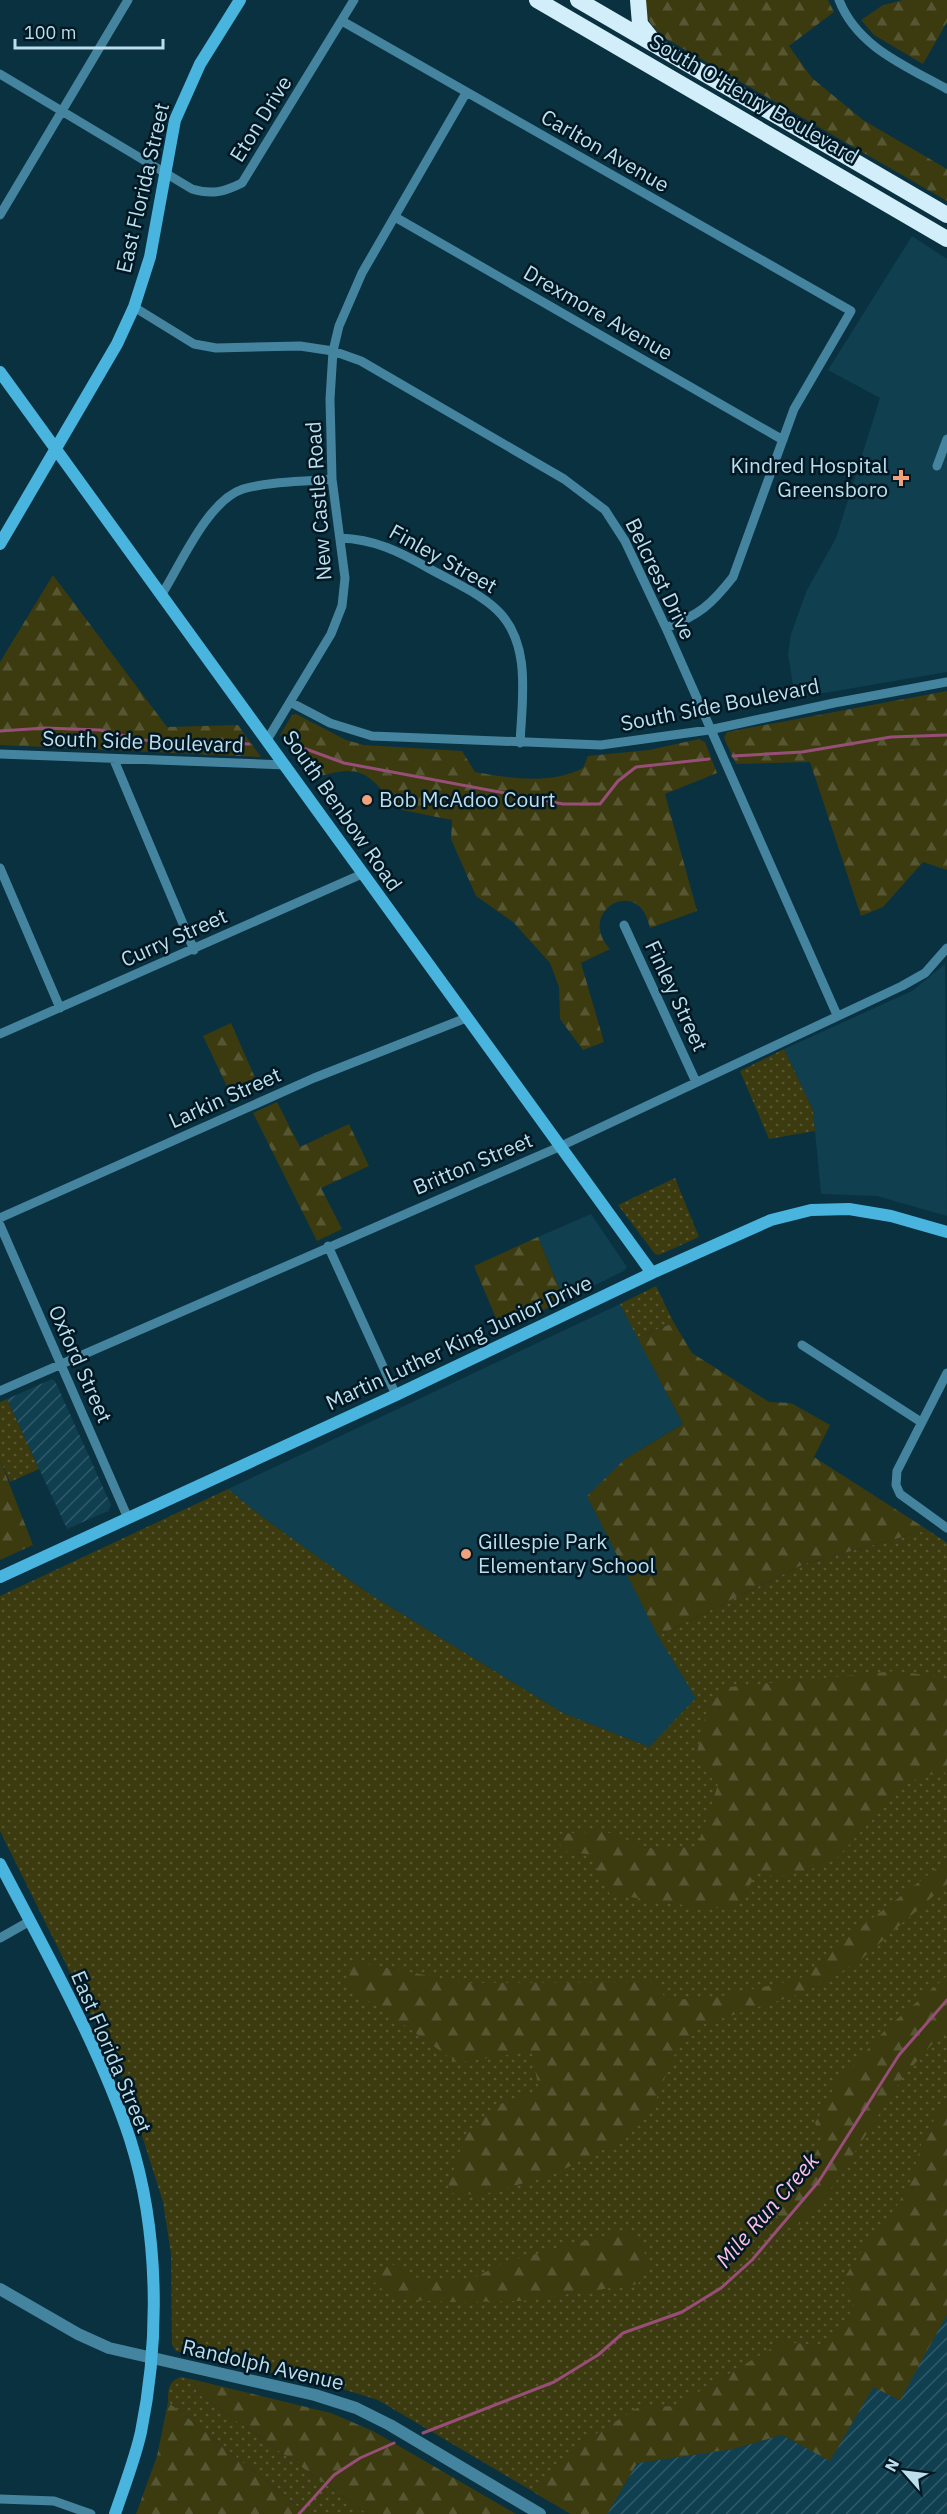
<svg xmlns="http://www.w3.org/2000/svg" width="947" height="2514" viewBox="0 0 947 2514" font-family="'IBM Plex Sans',sans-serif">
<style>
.built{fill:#103f50}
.industrial{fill:url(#industrial-furrows)}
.green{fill:url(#green-dots)}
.forest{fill:url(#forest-firs)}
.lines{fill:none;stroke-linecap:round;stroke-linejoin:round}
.stream{stroke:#974f78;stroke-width:3}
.minor{stroke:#45849e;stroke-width:9}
.tertiary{stroke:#45849e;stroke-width:12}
.secondary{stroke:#49b5df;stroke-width:12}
.motorway{stroke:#d3eefb;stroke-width:16}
.poi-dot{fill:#f1a27b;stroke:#001823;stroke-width:2}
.labels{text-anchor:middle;stroke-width:5;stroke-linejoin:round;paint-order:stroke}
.street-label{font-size:21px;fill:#bcdeed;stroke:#001823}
.poi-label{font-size:21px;fill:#bcdeed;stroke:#001823;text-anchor:start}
.water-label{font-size:22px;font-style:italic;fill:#febfe0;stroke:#001823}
</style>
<defs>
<pattern id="industrial-furrows" width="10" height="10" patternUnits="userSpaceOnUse" patternTransform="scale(1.5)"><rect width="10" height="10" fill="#103f50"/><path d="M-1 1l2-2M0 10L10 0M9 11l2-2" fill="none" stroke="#315a6a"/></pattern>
<pattern id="green-dots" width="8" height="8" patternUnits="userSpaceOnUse" patternTransform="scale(1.5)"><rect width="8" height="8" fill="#3c3a0f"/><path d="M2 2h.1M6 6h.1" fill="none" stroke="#565632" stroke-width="1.8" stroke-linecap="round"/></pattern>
<pattern id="forest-firs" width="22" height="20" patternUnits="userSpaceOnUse" patternTransform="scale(1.5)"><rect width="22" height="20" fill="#3c3a0f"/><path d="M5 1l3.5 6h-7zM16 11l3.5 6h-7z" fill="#565632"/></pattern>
</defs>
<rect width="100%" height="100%" fill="#093140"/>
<path class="built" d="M912,236L947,259V672L795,698L788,654L791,634L807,590L836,538L880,398L828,370Z
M945,964L947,1216L877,1196L821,1194L813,1110L784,1049L912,991Z
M591,1214L627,1267L624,1271L564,1300L538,1237Z
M620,1304L683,1424L625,1459L658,1636L697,1698L649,1747L563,1713L368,1593L261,1516L228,1489Z"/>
<path class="industrial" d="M52,1379L55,1381L111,1505L108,1511L67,1529L7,1399Z
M947,2314V2514H607L637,2463L733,2449L782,2435L830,2460L873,2386L900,2399Z"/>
<path class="green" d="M784,1049L813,1110L815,1131L769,1139L740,1071Z
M675,1178L699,1237L659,1255L655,1254L618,1205Z
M656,1286L674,1323L637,1337L620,1304Z
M7,1399L39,1469L10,1482L0,1460V1402Z
M228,1489L261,1516L368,1593L563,1713L649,1747L696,1698L658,1636L804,1564L928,1530L947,1543V2314L900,2400L873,2387L842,2440L764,2398L733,2449L637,2463L607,2514H571L378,2400L336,2387L176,2351L172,2345L171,2254L163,2202L145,2145L123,2079L0,1831V1596Z
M181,2377L195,2380L197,2393L368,2514H307L168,2402C168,2390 168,2381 181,2377Z"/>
<path class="forest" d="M644,0H828L834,12L789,46L812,78L863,120L947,169V201L663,37C652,26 643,16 644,0Z
M903,0H947V22L923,64L874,35L861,20L883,5Z
M53,575L167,727L238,725L261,757L0,745V662Z
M947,691V870L923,862L883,907L861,916L810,762L736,764L724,738L727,732Z
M296,714L346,740L364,745L462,751L475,772C509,778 551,785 583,768L588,756L649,750L699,739L705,742L717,773L665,794L697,911L650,928C639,873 575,912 610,949L581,963L604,1042L583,1050L560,1019L559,987L550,963L513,922L476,896L451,839L452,820L397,809C368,772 361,762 312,779L280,735L292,715Z
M231,1023L260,1089L234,1101L203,1036Z
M277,1102L300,1147L349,1124L369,1166L321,1188L342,1229L317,1241L253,1113Z
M538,1237L564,1300L501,1330L474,1266Z
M674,1323L692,1353L769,1402L791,1403L830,1425L814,1457L928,1530L804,1564L658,1636L587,1496L625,1459L683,1424L637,1337Z
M0,1460L33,1545L0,1560Z
M896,1671L933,1676L947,1682V1775L943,1771L907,1782L836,1859L815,1868L778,1877L757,1873L735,1909L697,1907L610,1894L599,1878L595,1855L561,1851L559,1834L604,1831L649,1848L697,1847L718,1785L695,1761L708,1705L729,1687Z
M947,1860V1884L857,1963L803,1993L695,2027L671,2060L652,2111L625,2139L552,2175L482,2195L446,2193L465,2135L497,2105L539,2091L532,2051L457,2063L392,2016L347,1988L352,1961L466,1983L654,1982L667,2000L713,1998L800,1979L847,1938Z
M947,1976V2027L903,2077L835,2183L800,2224L788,2228L773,2212L776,2198L812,2160L822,2141L815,2123L836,2084L889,2026Z
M947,2099V2314L900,2400L873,2387L830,2461L782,2435L733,2449L637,2463L607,2514H571L535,2493L586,2440L637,2408L675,2406L782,2342L820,2345L846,2322L855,2301L843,2280L869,2239L884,2228L910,2183L923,2138Z
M623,2231L641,2242L649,2266L638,2284L522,2301L453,2302L410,2300L389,2295L373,2281L390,2263L423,2281L466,2282L505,2262Z
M195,2380L331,2413L373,2431L516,2514H368L197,2393Z
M168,2402L307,2514H136L157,2456Z"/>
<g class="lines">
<path class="stream" d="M0,731L45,728L100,730L141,740L249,744
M284,741L344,763L563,804H600L618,781L636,767L709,759
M733,756L802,752L891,737L947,735
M423,2433L554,2382L598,2355L623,2333L682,2312L721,2288L752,2260L819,2181L899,2055L947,2000
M299,2514L334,2475L360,2458L394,2443"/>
<path class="minor" d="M839,0C857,47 906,66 947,89
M342,21L851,311L794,409L733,577C711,605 699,615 666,628
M0,74L192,189C212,195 224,192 242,183L354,0
M0,215L128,0
M395,217L783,440
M134,307L194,344L216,348L300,346L333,351L361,361L564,479L605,510L625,541L666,628L837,1015
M937,466L947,439
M340,538C375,539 400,552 430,569C452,581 479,593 497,610C532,643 522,700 520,743
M162,594C181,564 208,500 243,489C271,481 304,482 332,479
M290,702L330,723L372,736L601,745L709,730L834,703L947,682
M267,740L331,634L342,606L345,578L332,479L330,399L333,351L339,326L362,273L466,93
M0,754L286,765
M114,760L194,950
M0,868L60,1008
M624,925L696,1082
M0,1034L362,874
M0,1218L314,1078L466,1018
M0,1225L127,1516
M328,1246L396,1395
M802,1345L921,1422
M947,1373L897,1471L896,1485L900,1494L947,1528
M0,1391L559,1147L902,986L925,973L947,948
M0,1938L30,1921
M0,2499L54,2501L91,2514"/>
<path class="tertiary" d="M0,2289L78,2334L109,2348L315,2395L356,2408L390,2425L540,2514"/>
<path class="secondary" d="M0,372L652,1273
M0,544L117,344L134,307L150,257L175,120L200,64L240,0
M0,1577L396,1395L652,1273L771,1220L811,1210L849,1209L891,1216L947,1232
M0,1864C45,1950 100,2048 130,2139C159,2230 160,2339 141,2432C135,2459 124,2487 115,2514"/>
<path class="motorway" d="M537,0L947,239
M578,0L947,215
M638,0L640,24L652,39"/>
</g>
<g class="poi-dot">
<path d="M898 469h6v6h6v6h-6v6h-6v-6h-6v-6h6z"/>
<circle cx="367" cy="800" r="6"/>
<circle cx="466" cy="1554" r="6"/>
</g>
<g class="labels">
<g class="street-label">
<text transform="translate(754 99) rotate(30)" y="7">South O'Henry Boulevard</text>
<text transform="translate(261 119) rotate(-58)" y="7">Eton Drive</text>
<text transform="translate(605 151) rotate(30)" y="7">Carlton Avenue</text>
<text transform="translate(143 188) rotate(-77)" y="7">East Florida Street</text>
<text transform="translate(598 313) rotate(30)" y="7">Drexmore Avenue</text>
<text transform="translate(319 501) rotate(-94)" y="7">New Castle Road</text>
<text transform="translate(443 559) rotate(29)" y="7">Finley Street</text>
<text transform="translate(660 579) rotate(64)" y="7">Belcrest Drive</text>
<text transform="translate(720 705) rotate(-11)" y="7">South Side Boulevard</text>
<text transform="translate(143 742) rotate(2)" y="7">South Side Boulevard</text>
<text transform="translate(342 811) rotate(55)" y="7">South Benbow Road</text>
<text transform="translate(174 938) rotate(-24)" y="7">Curry Street</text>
<text transform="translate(676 996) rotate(65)" y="7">Finley Street</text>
<text transform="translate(225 1098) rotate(-24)" y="7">Larkin Street</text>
<text transform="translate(473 1164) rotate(-23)" y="7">Britton Street</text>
<text transform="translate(459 1343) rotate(-25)" y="7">Martin Luther King Junior Drive</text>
<text transform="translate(80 1364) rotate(66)" y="7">Oxford Street</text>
<text transform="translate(111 2052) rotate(67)" y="7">East Florida Street</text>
<text transform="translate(263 2365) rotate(13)" y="7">Randolph Avenue</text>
</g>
<g class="poi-label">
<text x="888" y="473" text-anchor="end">Kindred Hospital<tspan x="888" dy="24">Greensboro</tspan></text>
<text x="379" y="807">Bob McAdoo Court</text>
<text x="478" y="1549">Gillespie Park<tspan x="478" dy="24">Elementary School</tspan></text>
</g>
<g class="water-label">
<text transform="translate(767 2210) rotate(-49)" y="8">Mile Run Creek</text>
</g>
</g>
<g transform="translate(905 2472) rotate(298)" stroke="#001823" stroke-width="4.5" paint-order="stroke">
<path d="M0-4.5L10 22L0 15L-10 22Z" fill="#bcdeed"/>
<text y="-9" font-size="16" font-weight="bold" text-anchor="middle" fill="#bcdeed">N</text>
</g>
<path d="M15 39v9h148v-9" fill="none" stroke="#bcdeed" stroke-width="3"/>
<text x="24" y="39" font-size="18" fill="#bcdeed" stroke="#001823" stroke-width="4.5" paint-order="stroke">100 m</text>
</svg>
